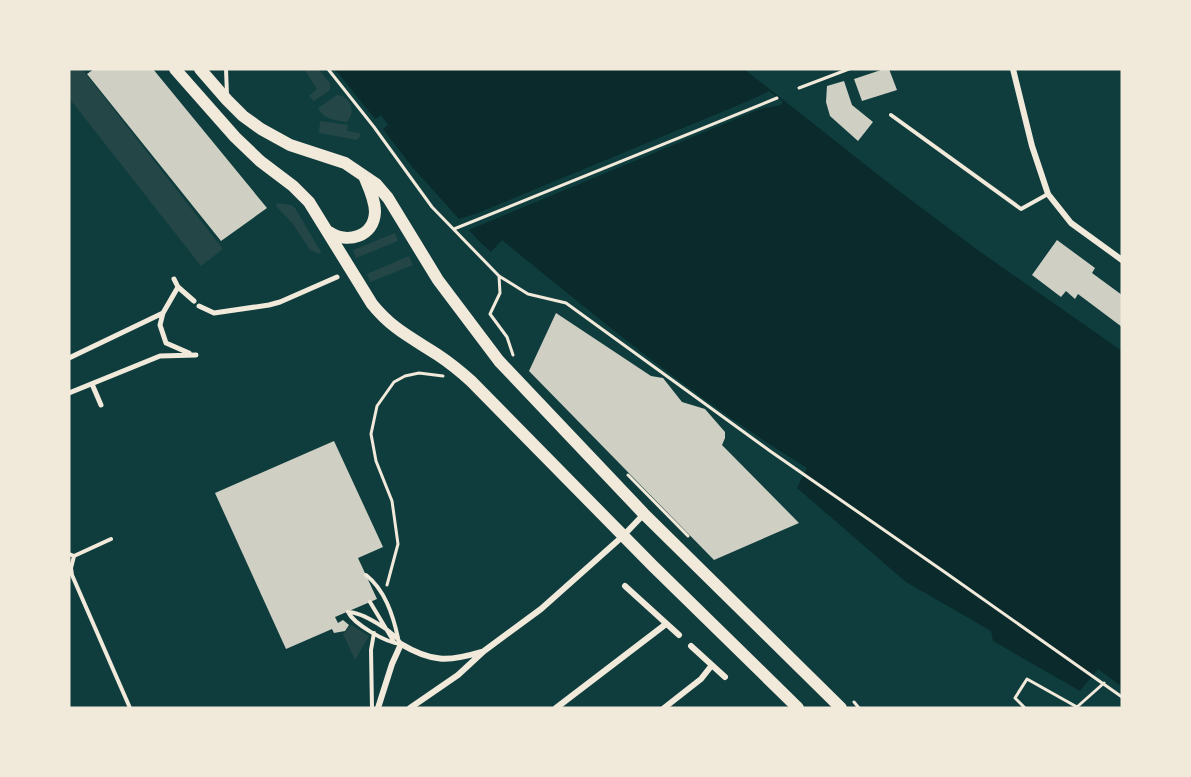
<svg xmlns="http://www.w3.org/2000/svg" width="1191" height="777" viewBox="0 0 1191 777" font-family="'PT Sans Narrow',sans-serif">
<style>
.green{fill:#244646}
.water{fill:#0a2a2b}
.pier{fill:#0f3d3e}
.building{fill:#cfcfc3}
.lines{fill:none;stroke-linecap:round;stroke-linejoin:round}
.path{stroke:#f1e9da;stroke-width:3}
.service{stroke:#f1e9da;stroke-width:4}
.pedestrian{stroke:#f1e9da;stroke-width:5}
.minor{stroke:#f1e9da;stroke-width:6}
.primary{stroke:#f1e9da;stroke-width:12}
</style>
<rect width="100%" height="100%" fill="#0f3d3e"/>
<path class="green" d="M69,69H82L223,249L201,266L69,98Z
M304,69H318L330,83V90L314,101L309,96L317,89Z
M337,95C351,96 357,113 346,122C334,120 323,119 318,108Z
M320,121L348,125L347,131L359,133L361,135L357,140L319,133Z
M277,203L291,205L295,208L321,252L320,254L310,250L293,224L276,206Z
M395,233L398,241L356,258L353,250Z
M409,256L413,265L370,282L367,274Z
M351,625L369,636L355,660L343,634Z"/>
<path class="water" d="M335,69H744L895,188L979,251L1122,351V687L1098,669L1080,691L993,641L991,631L906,582L797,488L807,468C699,402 600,320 502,240L491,252L479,241L413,168L383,129L388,125L381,115L375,119Z"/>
<path class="pier" d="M769,91L783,102L781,105L760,109L466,231L456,220L478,213L753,99Z"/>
<path class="building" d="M94,69H153L267,208L221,241L87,74Z
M884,69H889L897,90L862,101L854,79Z
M844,81L852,105L873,122L858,141L830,116L826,102L827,86Z
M1057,240L1095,268L1092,273L1122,295V327L1078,294L1075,299L1066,291L1061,297L1032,275Z
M556,313L651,376L663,378L682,402L705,409L725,432V438L722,445L799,523L714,560L529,371Z
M334,441L383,547L358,558L377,599L335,617L338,623L343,620L349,625L345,631L334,633L332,629L286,649L215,493Z"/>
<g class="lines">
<path class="path" d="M328,69L374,127L432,207L499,276L528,294L566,303L770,451L946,573L1122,697
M799,88L849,69
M454,229L777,98
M499,276L500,293L490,314L507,337L513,355
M628,475L688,536
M387,585L398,544L392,501L376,461L371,434L377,406L394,382L405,376L419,373L443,376
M854,702L859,708
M1025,708L1015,698L1027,679L1077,707L1104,683"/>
<path class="service" d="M226,69L227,95
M891,115L1021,209L1048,194
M69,554L74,556L71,568L72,575L130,708
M74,556L111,539
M366,575C385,590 393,615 398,638
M370,602L394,642
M348,612C354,624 386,643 401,644
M348,612C362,612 395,632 401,644
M372,708L371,650L374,633"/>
<path class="pedestrian" d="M174,279L178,287L194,301
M199,306L214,313L269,305L280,302L337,277
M163,313L160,325L166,343L189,353
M69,358L163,313L178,287
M92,384L101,405
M69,393L160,356L196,355"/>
<path class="minor" d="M1013,69L1032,146L1048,194L1071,223L1122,260
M625,586L679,635
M691,646L725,677
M378,708L392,664L401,644C431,662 448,662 481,652
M410,708L458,675L484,651L541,609L623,536L644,514
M556,708L666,624
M664,708L701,679L712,665"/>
<path class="primary" d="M175,69L235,137L260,161L293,186L309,202L372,304C392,329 412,338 438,355C450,363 461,372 471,381L653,566L798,708
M200,69L227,100L243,116L261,129L290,145L345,163L376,184L388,198L438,280L499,361L644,514L841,708
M329,232C347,244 374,237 375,212C375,200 369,188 364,176"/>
</g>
<rect width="1191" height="777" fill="none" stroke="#f1e9da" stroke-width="141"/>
</svg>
